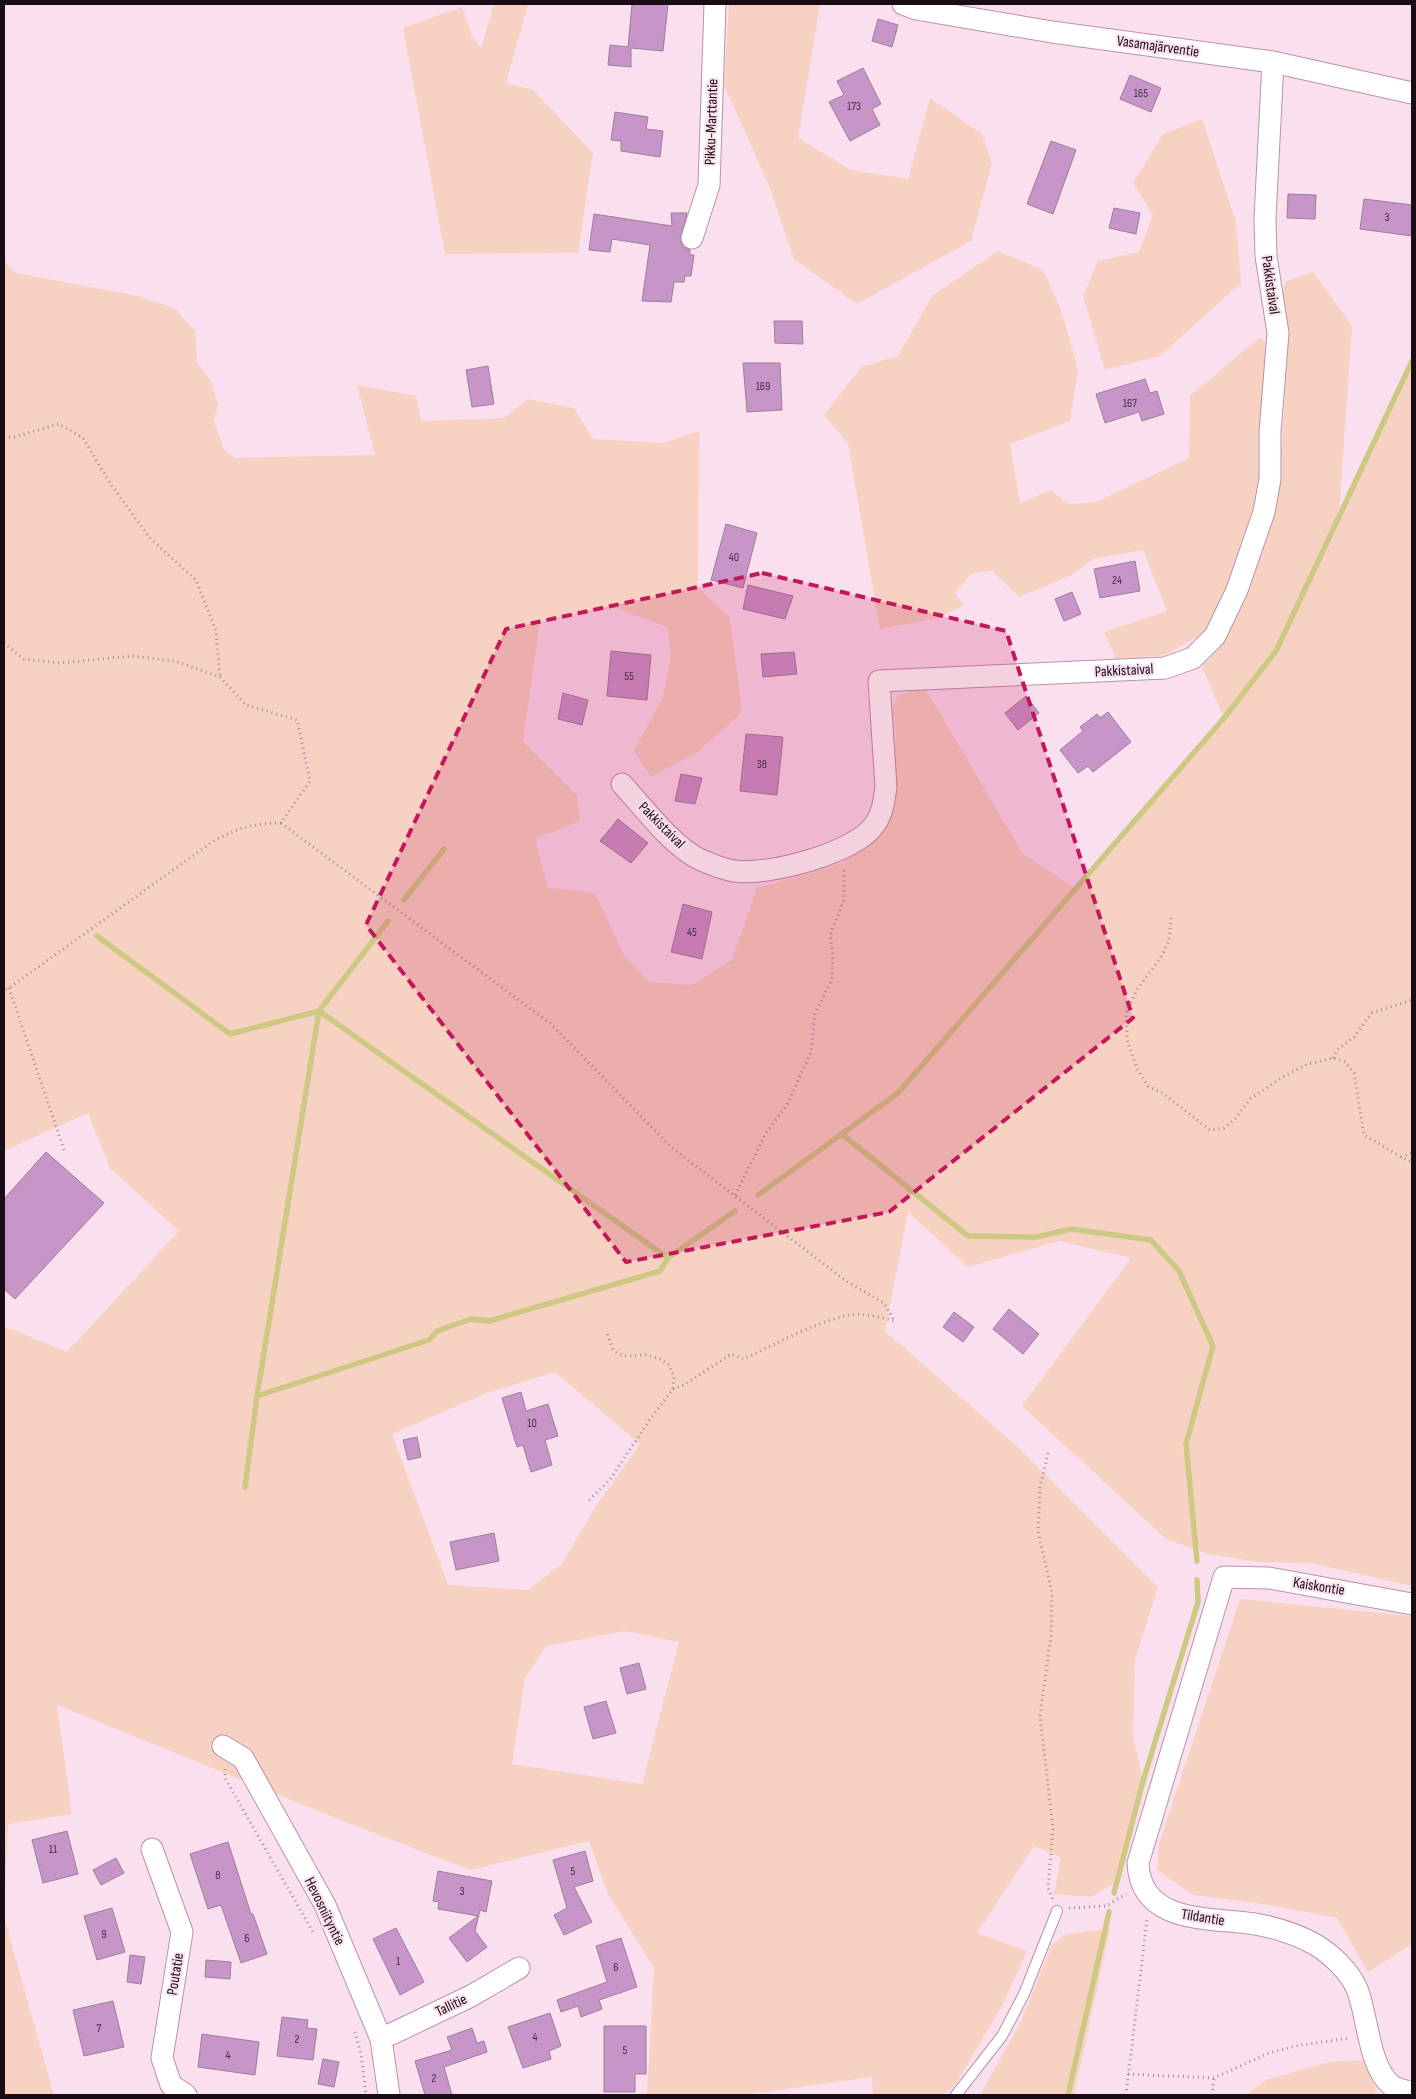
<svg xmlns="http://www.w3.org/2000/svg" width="1416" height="2099" viewBox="0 0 1416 2099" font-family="'Sofia Sans Condensed',sans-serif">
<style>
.green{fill:#f7d2c2;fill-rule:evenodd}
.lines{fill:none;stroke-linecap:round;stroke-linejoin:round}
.stream{stroke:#cdc984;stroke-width:5.5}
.building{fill:#c795c8;stroke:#9b7e9c}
.service-casing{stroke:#ba92a7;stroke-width:12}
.minor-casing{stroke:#ba92a7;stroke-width:23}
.path{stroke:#a18c98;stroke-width:3;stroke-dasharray:1 4;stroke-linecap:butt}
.service{stroke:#fff;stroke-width:10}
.minor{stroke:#fff;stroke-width:21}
.marked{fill:#c2185b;fill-opacity:0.2;stroke:#c2185b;stroke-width:4;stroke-dasharray:10 6;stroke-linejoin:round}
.labels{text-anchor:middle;stroke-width:4;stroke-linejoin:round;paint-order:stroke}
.number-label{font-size:12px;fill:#452e41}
.street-label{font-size:15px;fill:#1a0c14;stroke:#fae0ee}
</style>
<rect width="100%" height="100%" fill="#fae0ee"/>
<path class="green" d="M494,4H528L506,83L533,90L593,153L578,253L445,254L403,28L462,7L472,36L481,48Z
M729,4H820L798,138L851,170L908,179L930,98L982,134L992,163L971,241L857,304L794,259L770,188L724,85Z
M1202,119L1236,222L1241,283L1160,356L1105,370L1083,296L1098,261L1139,252L1153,215L1133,183L1163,134Z
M998,251L1043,270L1061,310L1078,369L1070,421L1010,444L1020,503L1051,490L1069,504L1096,502L1189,458L1190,396L1260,337L1269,346L1258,510L1230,588L1207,631L1165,655L1116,659L1104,632L1167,611L1143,550L1093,559L1072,575L1019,597L992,571L972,573L955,593L964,605L939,618L880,629L848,444L824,415L861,367L898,356L932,296Z
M4,253L6,263L16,273L138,296L174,308L195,331L197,362L211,381L218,404L214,421L224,450L235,458L375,455L357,385L416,396L421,421L504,418L528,399L574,408L593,439L663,443L699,431L698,587L730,618L742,712L698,752L651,777L634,751L663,697L671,656L667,627L616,608L540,621L523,741L577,796L580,821L535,839L548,888L595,893L624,956L649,982L692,985L732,960L757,888L840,864L886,829L893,784L896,734L891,709L898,695L925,688L1023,854L1075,888L1224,718L1202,667L1222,646L1279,488L1287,364L1283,292L1286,281L1313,272L1352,326L1339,515L1412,361V1358L1410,1363L1412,1367V1586L1311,1563L1258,1562L1208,1554L1166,1539L1022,1406L1131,1258L1059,1241L968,1267L908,1212L885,1331L1019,1448L1158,1587L1135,1660L1133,1738L1143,1781L1118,1881L1091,1897L1054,1894L1061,1858L1034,1846L977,1933L1027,1951L1003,2004L954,2087L943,2095H873L872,2077L742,2095H647L654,1968L608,1894L589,1841L470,1870L343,1821L57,1705L72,1814L8,1824L4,1912V1328L14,1330L67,1352L179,1231L110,1168L88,1113L4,1151ZM555,1372L640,1444L594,1509L562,1564L528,1590L448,1585L392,1434L487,1393ZM625,1631L679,1642L642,1784L512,1764L525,1678L546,1646Z
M1240,1599L1412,1616V1944L1368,1972L1337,1918L1264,1904L1193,1895L1157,1870L1159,1844Z
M4,1917L54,2095H4Z
M1110,1929L1074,2095H980L1020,2023L1052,1945L1066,1934Z
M1365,2060L1377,2094L1375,2095H1246L1266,2080L1329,2062Z"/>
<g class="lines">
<path class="stream" d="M404,900L444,849
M97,936L230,1034L319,1011L668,1258
M843,1135L968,1236L1036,1237L1071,1229L1151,1240L1179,1271L1213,1346L1186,1444L1197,1561
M758,1195L898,1093L1224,718L1276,651L1412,361
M257,1396L429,1340L437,1331L471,1319L489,1321L660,1271L668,1258L735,1211
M245,1487L257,1396L319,1011L388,921
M1114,1893L1143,1781L1198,1602L1197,1580
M1068,2095L1109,1912"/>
</g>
<path class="building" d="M632,4H668L663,51L631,48V67L608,65L610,45L628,47Z
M878,19L898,25L892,47L872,41Z
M863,68L881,104L872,109L880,125L850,141L829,102L844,95L837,81Z
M1130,75L1161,88L1151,112L1120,99Z
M615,112L648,117L646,129L663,131L660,157L621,151V141L611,140Z
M1051,141L1076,150L1053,214L1027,204Z
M1288,194L1316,195L1315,219L1287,218Z
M1364,199L1412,205V236L1360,229Z
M1114,208L1140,213L1136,234L1109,228Z
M671,213H687L680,240L683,247L690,250V255H694L691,276H685L684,282H674L671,302L642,301L650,245L612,239L610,252L589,250L594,214L672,226Z
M774,321H802L803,344L775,343Z
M743,363H780L782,410L747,412Z
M488,366L494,404L472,407L466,370Z
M1145,379L1150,393L1157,391L1164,414L1142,421L1139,412L1105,423L1096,394Z
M726,524L757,533L743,588L711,580Z
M1135,561L1140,591L1100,598L1094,569Z
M748,585L793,596L785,619L743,609Z
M1072,592L1081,614L1064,621L1055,599Z
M611,651L651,655L647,700L607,696Z
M794,652L797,674L763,677L761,654Z
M563,693L588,700L582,725L558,719Z
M1026,696L1039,713L1018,730L1005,713Z
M1108,712L1131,742L1093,772L1088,766L1078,773L1060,750L1083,731L1080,727L1097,714L1100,718Z
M746,734L783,737L777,795L740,791Z
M681,774L702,778L695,804L675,801Z
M618,819L648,843L631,863L600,841Z
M683,904L712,912L702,959L671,952Z
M46,1152L104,1203L15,1299L4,1289V1199Z
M1009,1309L1039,1334L1023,1354L993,1329Z
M954,1312L974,1327L963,1342L943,1327Z
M521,1392L526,1411L548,1404L558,1436L545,1440L552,1465L531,1472L523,1445L517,1447L502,1398Z
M417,1437L421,1457L408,1460L403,1440Z
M494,1533L499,1561L456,1570L450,1542Z
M639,1663L646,1689L627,1694L620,1668Z
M606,1701L616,1733L593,1739L584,1707Z
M67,1831L78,1874L43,1883L32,1840Z
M228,1842L251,1914H253L267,1954L241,1963L221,1905L208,1909L190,1854Z
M585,1851L593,1881L574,1887L592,1922L564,1935L554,1915L567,1908L553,1860Z
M116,1858L124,1873L101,1885L93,1870Z
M438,1871L492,1881L486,1912L480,1910L475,1931L487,1947L467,1962L449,1938L478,1916L438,1909L439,1902L433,1901Z
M112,1908L125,1952L97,1960L84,1916Z
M396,1928L424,1982L400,1995L373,1939Z
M621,1938L637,1987L599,2000L602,2009L581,2017L578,2006L561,2012L557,2000L607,1982L596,1946Z
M130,1955L145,1957L141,1984L127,1982Z
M206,1960L231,1962L230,1979L205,1977Z
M113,2001L124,2047L84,2056L73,2010Z
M550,2013L561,2046L549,2051L551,2059L523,2068L508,2027Z
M282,2017L308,2020L307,2028L317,2029L313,2060L277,2056Z
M604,2026H646V2074H635V2092H604Z
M472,2028L477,2043L484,2041L487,2052L444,2067L452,2095H425L415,2061L452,2050L447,2037Z
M202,2034L259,2042L255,2075L198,2067Z
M323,2059L339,2062L334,2087L318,2084Z"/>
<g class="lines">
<g class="service-casing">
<path id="service" d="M956,2095L1002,2036L1024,1994L1057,1911"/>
</g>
<g class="minor-casing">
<path id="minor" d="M903,4L916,9L1052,32L1273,62L1412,93
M692,238L709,185L715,4
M622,784C643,807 674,848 701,860C711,864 724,870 734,871C768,876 856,853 875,824C883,813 884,800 886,787L879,681L1165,668L1193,658L1215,636L1237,590L1264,512L1270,479V432L1278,333L1266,256L1265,218L1273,62
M1412,1604L1269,1578L1224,1577L1138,1863C1141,1925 1210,1917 1255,1924C1277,1928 1297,1934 1316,1945C1331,1954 1350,1972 1357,1989C1368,2016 1368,2065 1391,2085C1396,2089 1406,2091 1412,2093
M223,1746L243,1758L325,1905L381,2039L389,2095
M152,1849L182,1932L162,2058L171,2085L186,2095
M381,2039L471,1996L519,1968"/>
</g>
<path class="path" d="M4,437H14L59,424L83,438L110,483L149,537L196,580L216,631L220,677
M4,643L24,659L59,663L132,656L175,661L220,677L246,705L297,720L310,781L281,823C254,823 239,828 215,840L9,988L4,990
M281,823L551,1024L671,1147L846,1281L884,1303L895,1322
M1171,918L1169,941L1161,957L1137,990L1126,1013L1127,1039L1137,1069L1148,1086L1164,1094L1210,1130L1224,1128L1235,1119L1250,1099L1281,1078L1308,1064L1333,1058L1345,1062L1354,1073L1364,1135L1401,1157L1412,1162
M9,988L65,1153
M1333,1058L1337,1050L1354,1037L1372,1013L1412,1000
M1401,1157L1412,1153
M735,1195L766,1133L787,1105L811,1052L815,1014L832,979L833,956L830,935L844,900V867
M673,1389L684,1385L731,1354L744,1359C773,1345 814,1323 845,1316C861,1312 879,1317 894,1321
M1048,1453L1040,1488L1038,1532L1052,1592L1051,1636L1040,1716L1053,1828L1048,1888L1053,1900
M589,1500L609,1481L651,1418L673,1389L674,1377L669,1365L660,1359L646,1355L625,1356L617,1353L613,1349L607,1333
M225,1769V1778L314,1934
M1069,1908L1106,1906L1126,1894
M355,2032L361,2054L366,2095
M1128,2074L1214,2078L1269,2053L1300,2045L1351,2038
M1126,2095L1147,1919
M1212,2095L1214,2078"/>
<use href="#service" class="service"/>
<use href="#minor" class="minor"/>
</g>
<path class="marked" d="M762,573L1006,631L1133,1018L889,1212L626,1262L366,925L506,629Z"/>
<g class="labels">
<g class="number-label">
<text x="1141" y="97">165</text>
<text x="854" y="110">173</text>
<text x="1387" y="221">3</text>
<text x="763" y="390">169</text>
<text x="1130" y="407">167</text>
<text x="734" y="561">40</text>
<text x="1117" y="584">24</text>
<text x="629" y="680">55</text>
<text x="762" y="768">38</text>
<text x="692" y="936">45</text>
<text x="532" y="1427">10</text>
<text x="53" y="1853">11</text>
<text x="573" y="1875">5</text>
<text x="218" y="1879">8</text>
<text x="462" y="1895">3</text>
<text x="104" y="1938">9</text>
<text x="247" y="1942">6</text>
<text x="398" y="1965">1</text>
<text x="616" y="1971">6</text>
<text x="99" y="2032">7</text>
<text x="535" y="2041">4</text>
<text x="297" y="2043">2</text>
<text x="625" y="2054">5</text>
<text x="228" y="2059">4</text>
<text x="434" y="2082">2</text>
</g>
<g class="street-label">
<text transform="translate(1158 46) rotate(8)" y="5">Vasamajärventie</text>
<text transform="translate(711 122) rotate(-88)" y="5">Pikku-Marttantie</text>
<text transform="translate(1271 285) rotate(82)" y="5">Pakkistaival</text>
<text transform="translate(1124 670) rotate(-3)" y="5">Pakkistaival</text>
<text transform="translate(662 825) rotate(45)" y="5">Pakkistaival</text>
<text transform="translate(1319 1586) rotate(9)" y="5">Kaiskontie</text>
<text transform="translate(325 1911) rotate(64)" y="5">Hevosniityntie</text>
<text transform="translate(1203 1917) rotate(9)" y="5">Tildantie</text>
<text transform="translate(175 1974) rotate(-81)" y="5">Poutatie</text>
<text transform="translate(451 2005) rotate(-26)" y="5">Tallitie</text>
</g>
</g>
<rect width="1416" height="2099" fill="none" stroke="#1a0c14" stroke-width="10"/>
</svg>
